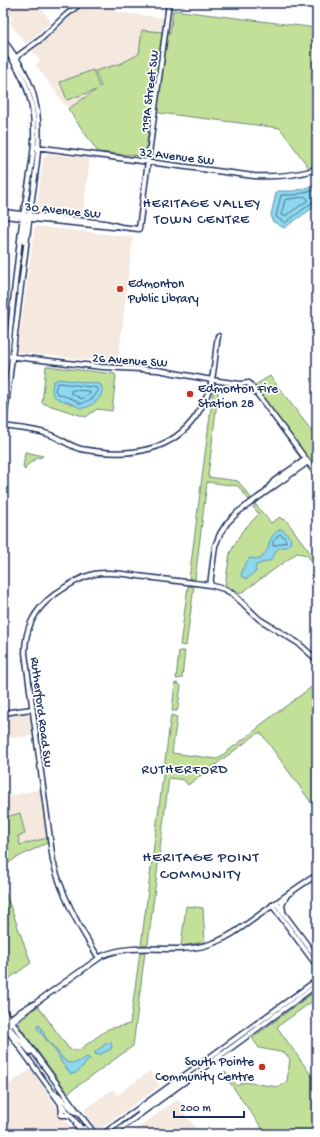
<svg xmlns="http://www.w3.org/2000/svg" width="320" height="1137" viewBox="0 0 320 1137" font-family="'Gochi Hand',sans-serif">
<style>
.built{fill:#f5e8de}
.green{fill:#c2e098;stroke:#6e887b}
.water{fill:#8dd8ed;stroke:#5f94b4}
.lines{fill:none;stroke-linecap:round;stroke-linejoin:round}
.shore{stroke:#497397;stroke-width:1}
.secondary-casing{stroke:#1b2f5e;stroke-width:7}
.secondary{stroke:#fff;stroke-width:4}
.poi-dot{fill:#c8321e;stroke:#fff;stroke-width:1.5}
.labels{text-anchor:middle;stroke-width:3.5;stroke-linejoin:round;paint-order:stroke}
.street-label{font-size:13px;fill:#1b2f5e;stroke:#fff}
.poi-label{font-size:13px;fill:#1b2f5e;stroke:#fff;text-anchor:start}
.neighbourhood-label{font-size:14px;letter-spacing:1px;fill:#1b2f5e;stroke:#fff}
.quarter-label{font-size:15px;letter-spacing:1px;fill:#1b2f5e;stroke:#fff}
</style>
<rect width="100%" height="100%" fill="#fff"/>
<filter id="ink" filterUnits="userSpaceOnUse"><feTurbulence type="fractalNoise" baseFrequency=".025" numOctaves="2"/><feDisplacementMap in="SourceGraphic" scale="8" xChannelSelector="R" yChannelSelector="G"/><feConvolveMatrix kernelMatrix="1 2 1 2 8 2 1 2 1" color-interpolation-filters="sRGB"/></filter>
<g filter="url(#ink)">
<path class="built" d="M3,3H38L51,22L26,44L9,22L13,18L10,14L6,17L3,13Z
M88,3H110L117,12L163,18L162,32L142,30L139,54L122,63L95,71L101,87L68,109L36,65L40,61L32,51L48,38L73,14Z
M48,153L90,159L82,217L40,212L37,209L40,180L44,156Z
M35,226L133,237L118,363L17,352Z
M26,714L29,715L31,717L32,736L3,739V717Z
M40,789L47,838L20,845L18,836L25,834L20,813L3,818V798Z
M31,1069L69,1126L73,1134H4L3,1132V1088Z
M150,1071L160,1086L100,1129L96,1128L84,1110L113,1089L117,1095Z
M178,1099L184,1106L183,1111L200,1134H130Z"/>
<path class="green" d="M173,10L317,28V163L309,168L280,128L152,112L145,154L143,156L98,152L68,109L96,90L67,100L60,82L93,70L99,87L101,86L95,71L122,63L139,54L142,30L170,33Z
M46,366L115,374L116,376L112,411L97,409L86,417L42,403Z
M270,376L317,438V481L250,388Z
M214,384L219,385L208,477L238,481L251,498L249,500L238,486L207,482L195,579H189Z
M25,452H26L43,456L40,458L38,457L25,467L26,469L25,470L23,468Z
M256,505L271,523L280,517L281,519L286,520L317,562V569L307,555L297,553L240,594L225,585L230,553L242,531L259,514L253,507Z
M188,586L194,587L186,646L180,645Z
M179,651H185L182,678L176,679Z
M175,683L179,684L181,686L178,708L177,711H172Z
M313,686H317V807L315,808L261,733H258L188,785L184,780L169,778L148,944L141,945L171,715L177,717L172,753L217,759L257,729L259,726Z
M20,813L25,834L18,836L20,845L47,838V843L16,858L3,867V818Z
M3,886L31,963L3,983Z
M186,906L203,908L205,942L181,946Z
M140,952H145L133,1046L68,1093L20,1027L19,1022L38,1006L69,1049L79,1050L108,1029L130,1024Z
M317,990V998L277,1027L317,1083V1134H266L223,1073L225,1072L228,1076H229L237,1086L243,1082L279,1087L287,1081L290,1059L285,1053L259,1048L252,1038Z"/>
<path class="water" d="M317,185V205L284,228L272,221L271,215L276,193L278,191H294Z
M59,379L100,384C108,394 93,406 84,408C79,409 76,405 72,404C60,398 49,401 53,382Z
M281,529L284,531L291,539L290,544L286,547L278,548L271,560L256,565L255,569L256,572C252,573 250,577 247,579L241,576C242,569 245,563 250,558L257,559H260C263,555 267,552 268,548C270,539 272,534 281,529Z
M38,1025L40,1026L46,1038L66,1062C75,1065 80,1061 87,1057L90,1059L76,1073L71,1074L62,1063L57,1053L37,1028Z
M110,1042L112,1046L111,1049L99,1055L95,1054V1052L107,1043Z"/>
<g class="lines">
<path class="shore" d="M317,189L295,195H281L276,217L285,223L313,202H317
M306,197L308,199L307,201L285,216L281,215L285,200Z
M60,383L98,388V391L93,398L81,404L73,399L58,394L55,390L57,384Z
M73,390L89,391L91,393L82,399L71,393V391Z
M280,534L285,538L286,542L273,546V542Z"/>
<g class="secondary-casing">
<path id="secondary" d="M3,39C18,60 32,80 36,106C43,141 34,179 30,214C21,286 12,358 3,430
M3,46C17,65 28,84 32,108C39,146 27,185 22,223C15,279 10,335 3,391
M15,58L41,39L66,15L81,3
M36,147L254,176C276,177 296,176 317,169
M3,212L105,223L121,227L139,229L169,3
M3,216L113,227
M24,242L25,217
M7,356L102,367L158,370L212,380L240,384L249,383L317,474
M3,426C18,428 34,429 48,434C60,438 69,446 81,449C139,460 190,449 210,387C215,371 215,352 218,336
M266,491L274,481L306,459
M210,585L215,546L220,534L227,523L238,512L308,462
M3,713L32,709
M276,903L317,958
M272,905L317,966
M283,911L282,905L286,897
M99,958C79,928 62,896 53,861L25,653C25,628 34,610 54,595C66,586 78,578 94,574C111,571 129,575 146,577C167,580 188,582 210,585L224,589L233,594L259,619L298,643L317,660
M3,1010L74,1107L95,1134
M3,1016L10,1022
M3,1024L61,1104L86,1134
M3,1024L15,1015L31,1005
M7,1025L30,1052
M3,1027L7,1026L37,1002L102,956C136,941 173,955 207,945C225,940 240,929 255,918C275,904 295,888 317,875
M169,1091L185,1078
M54,1093L58,1095L75,1112
M61,1105L62,1112L61,1115H66L71,1116
M140,1112L166,1091
M76,1124L80,1134
M84,1128L90,1134
M103,1134L317,980
M113,1134L317,985"/>
</g>
<use href="#secondary" class="secondary"/>
</g>
</g>
<g class="poi-dot">
<circle cx="120" cy="289" r="4"/>
<circle cx="190" cy="394" r="4"/>
<circle cx="262" cy="1067" r="4"/>
</g>
<g class="labels">
<g class="street-label">
<text transform="translate(148 91) rotate(-83)" y="5">119A Street SW</text>
<text transform="translate(177 155) rotate(7)" y="5">32 Avenue SW</text>
<text transform="translate(63 209) rotate(6)" y="5">30 Avenue SW</text>
<text transform="translate(130 359) rotate(4)" y="5">26 Avenue SW</text>
<text transform="translate(43 712) rotate(83)" y="5">Rutherford Road SW</text>
</g>
<g class="poi-label">
<text x="128" y="287">Edmonton<tspan x="128" dy="15">Public Library</tspan></text>
<text x="198" y="392">Edmonton Fire<tspan x="198" dy="15">Station 28</tspan></text>
<text x="254" y="1065" text-anchor="end">South Pointe<tspan x="254" dy="15">Community Centre</tspan></text>
</g>
<g class="neighbourhood-label">
<text x="202" y="207">HERITAGE VALLEY<tspan x="202" dy="16">TOWN CENTRE</tspan></text>
<text x="185" y="773">RUTHERFORD</text>
</g>
<g class="quarter-label">
<text x="201" y="861">HERITAGE POINT<tspan x="201" dy="17">COMMUNITY</tspan></text>
</g>
</g>
<rect width="320" height="1137" fill="none" stroke="#fff" stroke-width="16"/>
<rect x="8" y="8" width="304" height="1121" fill="none" stroke="#1b2f5e" stroke-width="1.5" filter="url(#ink)"/>
<path d="M174 1111v6h70v-6" fill="none" stroke="#1b2f5e" stroke-width="2"/>
<text x="180" y="1111" font-size="12" fill="#1b2f5e" stroke="#ffffff" stroke-width="3" paint-order="stroke">200 m</text>
</svg>
